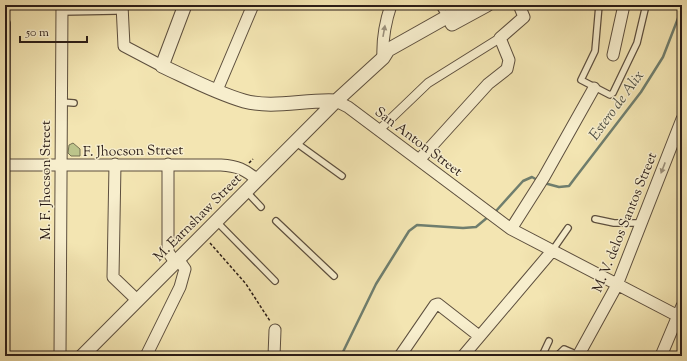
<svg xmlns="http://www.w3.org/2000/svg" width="687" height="361" viewBox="0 0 687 361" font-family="'Sorts Mill Goudy',serif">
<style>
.green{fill:#bcc48b;stroke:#747051}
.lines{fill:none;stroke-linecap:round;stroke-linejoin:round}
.stream{stroke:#6f7e6e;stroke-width:2.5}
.service-casing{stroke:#5d4f3e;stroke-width:8}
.pedestrian-casing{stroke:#5d4f3e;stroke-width:10}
.minor-casing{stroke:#5d4f3e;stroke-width:13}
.tertiary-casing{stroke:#5d4f3e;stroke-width:15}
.path{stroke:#2b1d17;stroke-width:1.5;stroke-dasharray:3 2;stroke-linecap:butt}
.service{stroke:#f7eecd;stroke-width:5.5}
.pedestrian{stroke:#f7eecd;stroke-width:8}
.minor{stroke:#f7eecd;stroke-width:11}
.tertiary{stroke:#f7eecd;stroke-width:13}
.oneway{fill:#9b907b}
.labels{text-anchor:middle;stroke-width:3;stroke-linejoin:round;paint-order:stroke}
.street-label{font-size:14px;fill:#2b1d17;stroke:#f7eecd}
.water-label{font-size:15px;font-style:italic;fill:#4d4e42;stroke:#f7eecd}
</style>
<rect width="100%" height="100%" fill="#f3e5b2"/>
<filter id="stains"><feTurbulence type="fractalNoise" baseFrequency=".005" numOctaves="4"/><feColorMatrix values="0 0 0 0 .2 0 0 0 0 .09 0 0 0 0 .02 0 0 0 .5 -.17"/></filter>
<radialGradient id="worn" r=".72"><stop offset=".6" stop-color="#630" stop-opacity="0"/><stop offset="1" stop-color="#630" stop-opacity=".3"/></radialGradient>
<path class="green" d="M73,143L80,149V156H71L68,153L69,145Z"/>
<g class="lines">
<path class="stream" d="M544,183L559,187L569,186L575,178L641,92L663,57L682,8
M496,211L523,181L532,177L539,181
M341,356L376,284L409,231L417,225L463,228L476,227L488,217"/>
<g class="service-casing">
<path id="service" d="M439,5L446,17
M599,5L595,51L581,80L610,95L613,93L637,43L646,5
M62,12L116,11
M5,19L7,23L5,356
M61,102L74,103
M295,142L342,176
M246,191L261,207
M595,219L614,223H641
M216,221L275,281
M276,221L334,276
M552,251L568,228
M542,356L549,341
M557,356L564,349L578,355"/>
</g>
<g class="pedestrian-casing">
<path id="pedestrian" d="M379,130L428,83L500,38"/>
</g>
<g class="minor-casing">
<path id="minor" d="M122,5L124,46L162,66
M613,55L624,5
M383,58C382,39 385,23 391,5
M217,90L253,5
M336,101L348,107L511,229L678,316
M419,160L488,84L507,69L509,60L500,38L524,17L519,5
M115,164L113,277L137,300
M168,164V252L175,262
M5,165H221C237,166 245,169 257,180
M511,229L544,177L594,88
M60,356L62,5
M146,356L180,287L185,269L178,259
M274,356L275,330
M400,356L435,305L438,304L479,336
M463,356L552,251
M578,356L617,285L682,119
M661,356L682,306"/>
</g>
<g class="tertiary-casing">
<path id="tertiary" d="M185,5L162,66C188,78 216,93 244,101C273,109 306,99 336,101
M452,24L487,5
M82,356L336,101L383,58L388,50L468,5"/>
</g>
<path class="path" d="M249,163L253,159
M210,243L246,284L270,321"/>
<use href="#service" class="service"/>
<use href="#pedestrian" class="pedestrian"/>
<use href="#minor" class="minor"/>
<use href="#tertiary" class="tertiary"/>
</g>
<defs><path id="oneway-solid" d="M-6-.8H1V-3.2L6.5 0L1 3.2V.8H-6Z"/></defs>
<g class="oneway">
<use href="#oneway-solid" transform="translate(384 31) rotate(-80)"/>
<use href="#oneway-solid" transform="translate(663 168) rotate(111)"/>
</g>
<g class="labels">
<g class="street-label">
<text transform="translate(419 141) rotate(37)" y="5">San Anton Street</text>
<text transform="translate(133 150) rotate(-1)" y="5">F. Jhocson Street</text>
<text transform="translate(45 180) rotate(-90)" y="5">M. F. Jhocson Street</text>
<text transform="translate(197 217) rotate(-45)" y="5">M. Earnshaw Street</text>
<text transform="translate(624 222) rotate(-68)" y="5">M. V. delos Santos Street</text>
</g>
<g class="water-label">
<text transform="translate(616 105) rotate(-54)" y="5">Estero de Alix</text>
</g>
</g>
<rect width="687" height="361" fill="none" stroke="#f3e5b2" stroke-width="20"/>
<rect x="6" y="6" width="675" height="349" fill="none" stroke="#2b1d17" stroke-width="2"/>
<rect x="10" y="10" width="667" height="341" fill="none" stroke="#2b1d17"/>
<path d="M20 36v6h67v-6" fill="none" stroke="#2b1d17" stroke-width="2"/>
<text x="26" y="36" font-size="12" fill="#2b1d17" stroke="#f7eecd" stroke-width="3" paint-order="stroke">50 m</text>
<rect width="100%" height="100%" filter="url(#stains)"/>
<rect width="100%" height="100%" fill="url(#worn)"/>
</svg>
